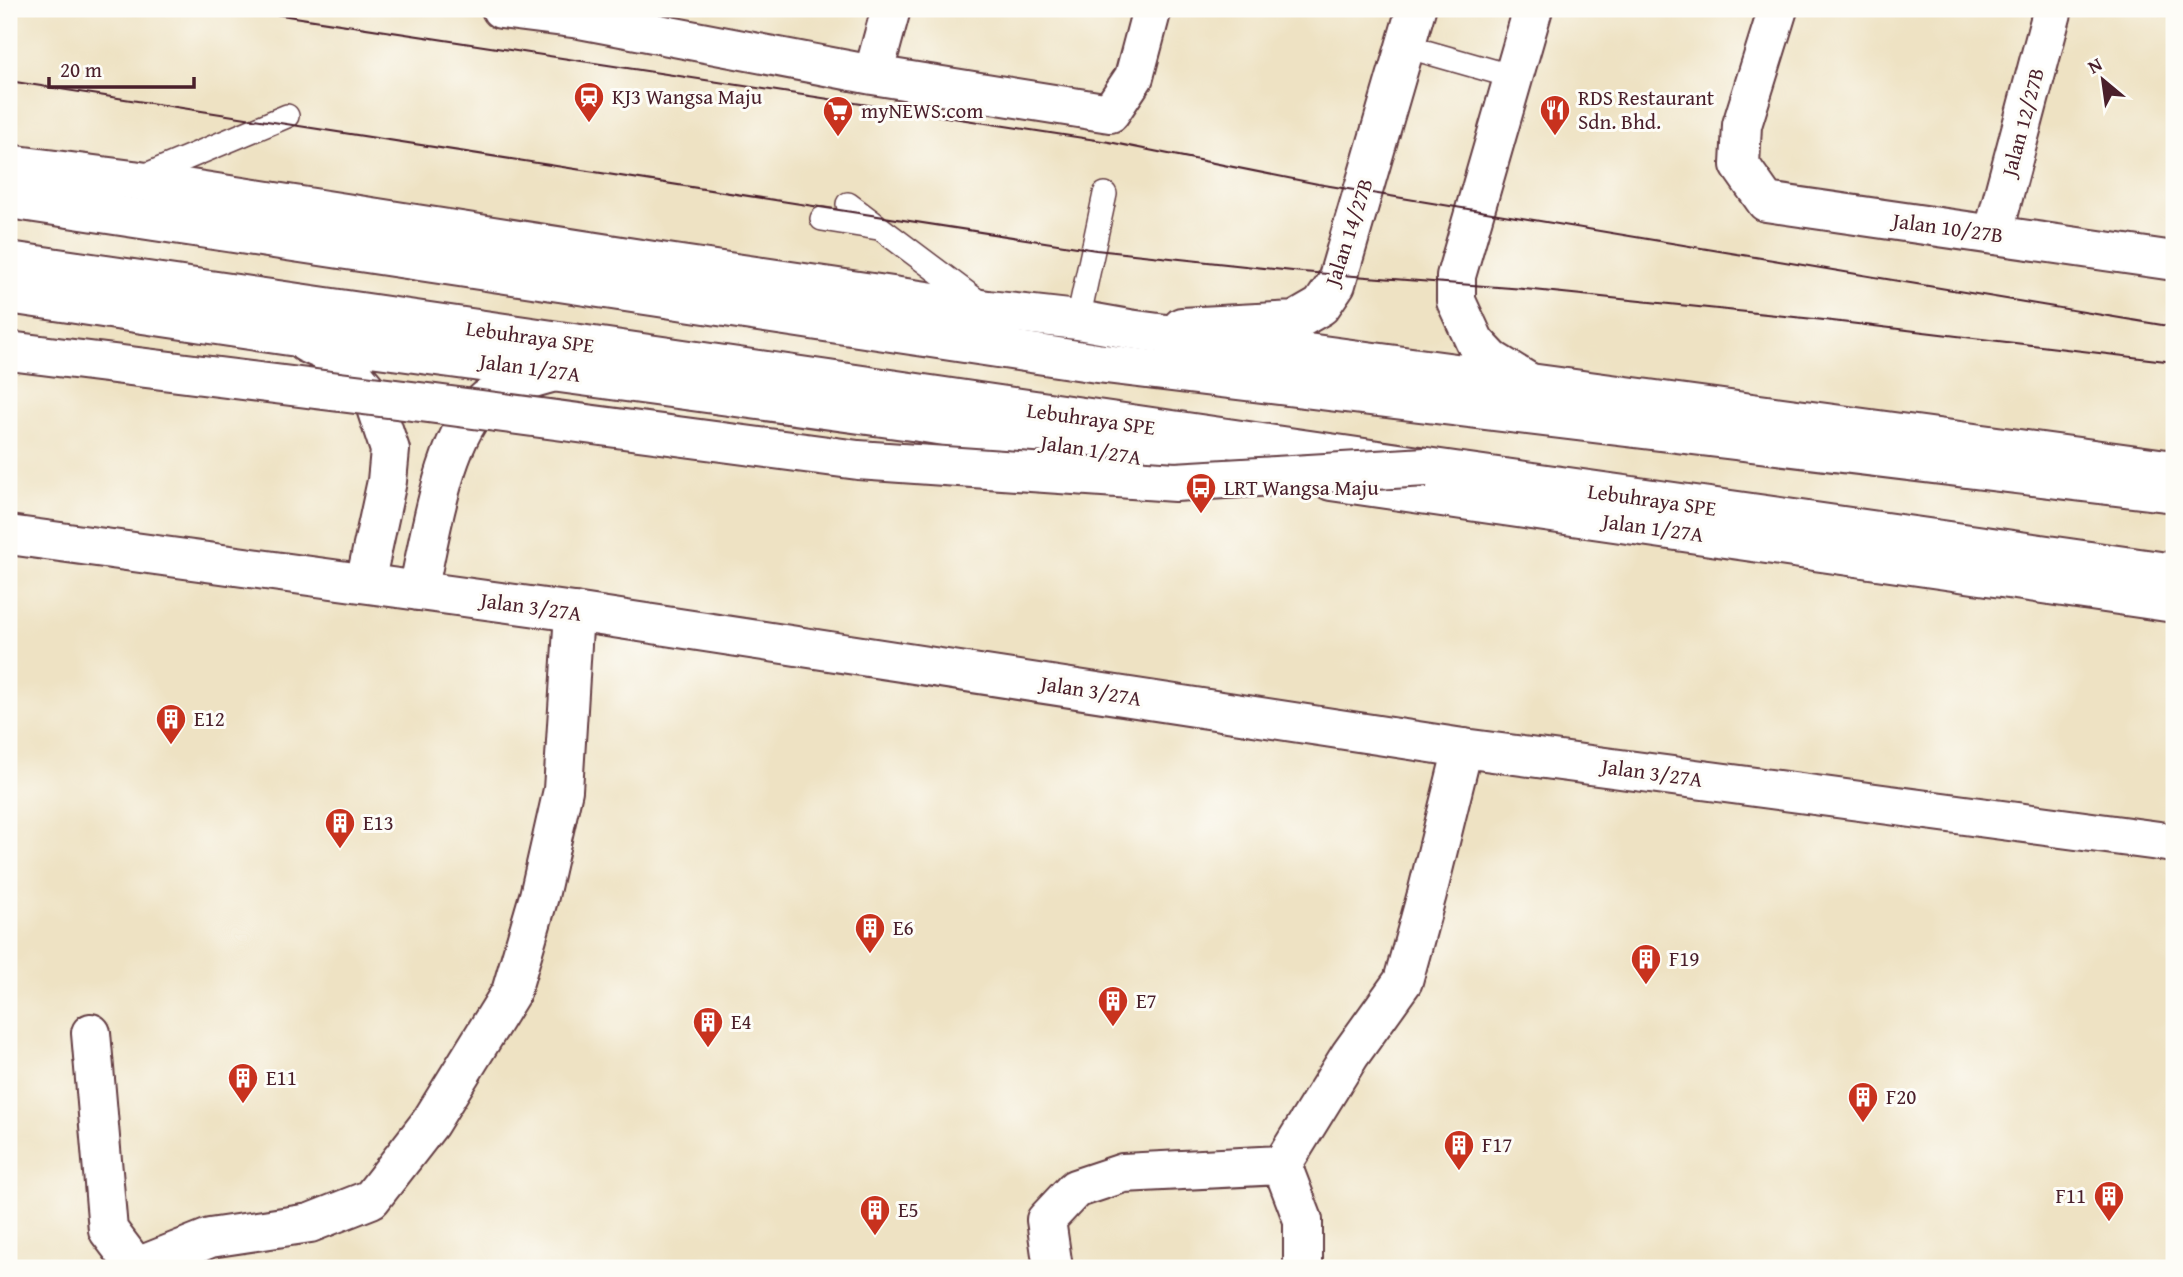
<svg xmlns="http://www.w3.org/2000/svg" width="2183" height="1277" viewBox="0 0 2183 1277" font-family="'Gentium Book Plus',serif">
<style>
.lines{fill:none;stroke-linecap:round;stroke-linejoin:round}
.lane-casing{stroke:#633c42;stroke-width:26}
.street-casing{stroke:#633c42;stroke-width:42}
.secondary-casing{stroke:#633c42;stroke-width:42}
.highway-casing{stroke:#633c42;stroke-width:42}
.lane{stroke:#fff;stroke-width:23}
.street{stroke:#fff;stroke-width:38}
.secondary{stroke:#fff;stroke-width:38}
.highway{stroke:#fff;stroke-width:38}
.tram{stroke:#4a1f2b;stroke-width:2}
.highway-bridge-casing{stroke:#633c42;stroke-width:42;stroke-linecap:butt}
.highway-bridge{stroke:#fff;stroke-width:38}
.labels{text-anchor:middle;stroke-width:6;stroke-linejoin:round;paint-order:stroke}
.poi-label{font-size:21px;fill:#4a1f2b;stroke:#fdfcf7;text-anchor:start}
.street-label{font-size:21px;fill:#4a1f2b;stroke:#fdfcf7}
</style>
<rect width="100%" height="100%" fill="#fdfcf7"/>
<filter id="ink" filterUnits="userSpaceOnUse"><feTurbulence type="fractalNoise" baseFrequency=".0143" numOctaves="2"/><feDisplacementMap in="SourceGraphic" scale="14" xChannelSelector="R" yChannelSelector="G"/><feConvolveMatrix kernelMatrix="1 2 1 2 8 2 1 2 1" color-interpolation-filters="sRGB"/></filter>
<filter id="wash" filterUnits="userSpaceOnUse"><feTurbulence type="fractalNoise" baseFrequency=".00686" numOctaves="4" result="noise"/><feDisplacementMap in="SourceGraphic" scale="28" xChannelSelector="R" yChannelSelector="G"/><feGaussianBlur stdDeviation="1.57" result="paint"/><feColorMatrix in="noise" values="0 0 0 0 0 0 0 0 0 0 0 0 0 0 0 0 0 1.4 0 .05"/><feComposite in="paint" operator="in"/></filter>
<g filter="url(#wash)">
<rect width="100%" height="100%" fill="#eee2c3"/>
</g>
<g filter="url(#ink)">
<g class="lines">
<g class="lane-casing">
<path id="lane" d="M1405,46L1514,77
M139,178L287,116
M848,204L980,303
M822,219L878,228
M1078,320L1105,194"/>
</g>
<g class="street-casing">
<path id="street" d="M501,9L580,19L873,75L1110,113L1134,77L1152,9
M1533,9L1456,276V301L1475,342L1492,360L1533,385
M1778,9L1742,125L1740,165L1766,202L2174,261
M873,75L891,9
M1993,235L2053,9
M1182,327L1295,321L1321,306L1336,284L1416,9
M91,1033L108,1230L136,1267
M1282,1165L1350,1055L1403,981L1427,894L1463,748
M135,1268L210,1238L310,1223L371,1199L430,1123L511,992L539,896L563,790L574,612
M1053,1268L1046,1220L1075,1189L1123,1173L1282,1165L1303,1220V1268"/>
</g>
<g class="secondary-casing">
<path id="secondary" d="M9,164L133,180L660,262L988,310L1078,320L1129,329L2174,470
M9,294L290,336L919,422L1212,469
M306,343L324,351L349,369L372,396L390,450L387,481L365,583
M1331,481L2174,603
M9,535L574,612L1463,748L2174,843
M418,591C430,538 444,433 486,400C505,385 529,379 551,373"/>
</g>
<g class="highway-casing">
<path id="highway" d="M9,199L1097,363L2174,493
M9,261L1426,467L2174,573"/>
</g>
<use href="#lane" class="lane"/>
<use href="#street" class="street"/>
<use href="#secondary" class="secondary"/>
<use href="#highway" class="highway"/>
<path class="tram" d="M242,9L1109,142L1318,184L2174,327
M9,81L1096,250L1302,272L1524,289L1824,320L2174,362"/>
<g class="highway-bridge-casing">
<path id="highway-bridge" d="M9,351L428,403L858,460L1175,482L1426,467"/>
</g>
<use href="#highway-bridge" class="highway-bridge"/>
</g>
</g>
<defs>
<g id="station-pin" transform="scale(1.575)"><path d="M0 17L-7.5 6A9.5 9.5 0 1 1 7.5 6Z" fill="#c8321e" stroke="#fdfcf7"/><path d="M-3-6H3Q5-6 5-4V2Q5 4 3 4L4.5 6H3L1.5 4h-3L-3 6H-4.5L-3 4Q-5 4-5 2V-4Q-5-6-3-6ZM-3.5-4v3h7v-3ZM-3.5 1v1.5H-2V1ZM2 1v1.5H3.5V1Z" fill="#fff"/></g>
<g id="restaurant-pin" transform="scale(1.575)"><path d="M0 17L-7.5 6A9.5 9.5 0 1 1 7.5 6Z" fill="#c8321e" stroke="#fdfcf7"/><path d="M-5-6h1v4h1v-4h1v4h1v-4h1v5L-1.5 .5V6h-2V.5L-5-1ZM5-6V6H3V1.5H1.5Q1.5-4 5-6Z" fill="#fff"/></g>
<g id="supermarket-pin" transform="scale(1.575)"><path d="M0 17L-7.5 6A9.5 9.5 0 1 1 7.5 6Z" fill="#c8321e" stroke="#fdfcf7"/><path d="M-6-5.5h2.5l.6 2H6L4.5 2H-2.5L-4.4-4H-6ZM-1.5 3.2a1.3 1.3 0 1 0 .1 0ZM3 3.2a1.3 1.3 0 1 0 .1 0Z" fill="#fff"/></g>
<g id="bus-pin" transform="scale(1.575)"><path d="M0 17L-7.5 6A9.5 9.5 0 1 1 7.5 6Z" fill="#c8321e" stroke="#fdfcf7"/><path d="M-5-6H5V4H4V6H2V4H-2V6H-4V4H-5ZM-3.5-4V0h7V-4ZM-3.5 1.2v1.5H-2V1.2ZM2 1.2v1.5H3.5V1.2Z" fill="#fff"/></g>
<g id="building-pin" transform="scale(1.575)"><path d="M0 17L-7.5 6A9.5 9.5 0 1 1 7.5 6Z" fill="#c8321e" stroke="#fdfcf7"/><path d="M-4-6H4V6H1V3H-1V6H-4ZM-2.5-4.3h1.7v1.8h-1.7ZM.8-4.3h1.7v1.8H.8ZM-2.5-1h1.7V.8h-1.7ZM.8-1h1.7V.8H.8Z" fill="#fff"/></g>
</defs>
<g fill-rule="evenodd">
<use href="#station-pin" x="589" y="97"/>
<use href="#restaurant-pin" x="1555" y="110"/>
<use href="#supermarket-pin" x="838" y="111"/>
<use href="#bus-pin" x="1201" y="488"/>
<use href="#building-pin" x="171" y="719"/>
<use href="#building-pin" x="340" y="823"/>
<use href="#building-pin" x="870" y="928"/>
<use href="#building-pin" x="1646" y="959"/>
<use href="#building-pin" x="1113" y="1001"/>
<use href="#building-pin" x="708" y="1022"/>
<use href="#building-pin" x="243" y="1078"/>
<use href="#building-pin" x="1863" y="1097"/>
<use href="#building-pin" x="1459" y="1145"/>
<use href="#building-pin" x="2109" y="1196"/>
<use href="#building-pin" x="875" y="1210"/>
</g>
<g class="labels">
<g class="poi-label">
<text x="612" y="104">KJ3 Wangsa Maju</text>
<text x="1578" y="105">RDS Restaurant<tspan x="1578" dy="24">Sdn. Bhd.</tspan></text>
<text x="861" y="118">myNEWS.com</text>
<text x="1224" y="495">LRT Wangsa Maju</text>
<text x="194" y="726">E12</text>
<text x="363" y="830">E13</text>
<text x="893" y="935">E6</text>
<text x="1669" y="966">F19</text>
<text x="1136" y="1008">E7</text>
<text x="731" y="1029">E4</text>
<text x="266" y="1085">E11</text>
<text x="1886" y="1104">F20</text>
<text x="1482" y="1152">F17</text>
<text x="2086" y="1203" text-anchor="end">F11</text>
<text x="898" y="1217">E5</text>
</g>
<g class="street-label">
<text transform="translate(2023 122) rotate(-75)" y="7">Jalan 12/27B</text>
<text transform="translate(1948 228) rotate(8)" y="7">Jalan 10/27B</text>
<text transform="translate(1349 232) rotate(-72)" y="7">Jalan 14/27B</text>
<text transform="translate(530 337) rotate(8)" y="7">Lebuhraya SPE</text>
<text transform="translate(530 368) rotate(8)" y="7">Jalan 1/27A</text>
<text transform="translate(1091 419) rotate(8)" y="7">Lebuhraya SPE</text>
<text transform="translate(1091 450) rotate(9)" y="7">Jalan 1/27A</text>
<text transform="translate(1652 500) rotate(8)" y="7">Lebuhraya SPE</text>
<text transform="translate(1653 528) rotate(8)" y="7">Jalan 1/27A</text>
<text transform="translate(531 607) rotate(8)" y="7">Jalan 3/27A</text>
<text transform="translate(1091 691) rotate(9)" y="7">Jalan 3/27A</text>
<text transform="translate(1652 773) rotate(8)" y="7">Jalan 3/27A</text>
</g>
</g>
<rect width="2183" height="1277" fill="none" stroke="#fdfcf7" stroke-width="35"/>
<g transform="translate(2103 80) rotate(331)" stroke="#fdfcf7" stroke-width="5" paint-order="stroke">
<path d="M0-5L12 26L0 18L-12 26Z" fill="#4a1f2b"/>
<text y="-10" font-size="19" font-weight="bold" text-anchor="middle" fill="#4a1f2b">N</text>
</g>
<path d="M49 77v10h145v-10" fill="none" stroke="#4a1f2b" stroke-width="3.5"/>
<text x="60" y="77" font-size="21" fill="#4a1f2b" stroke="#fdfcf7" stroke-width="5" paint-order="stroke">20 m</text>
</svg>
